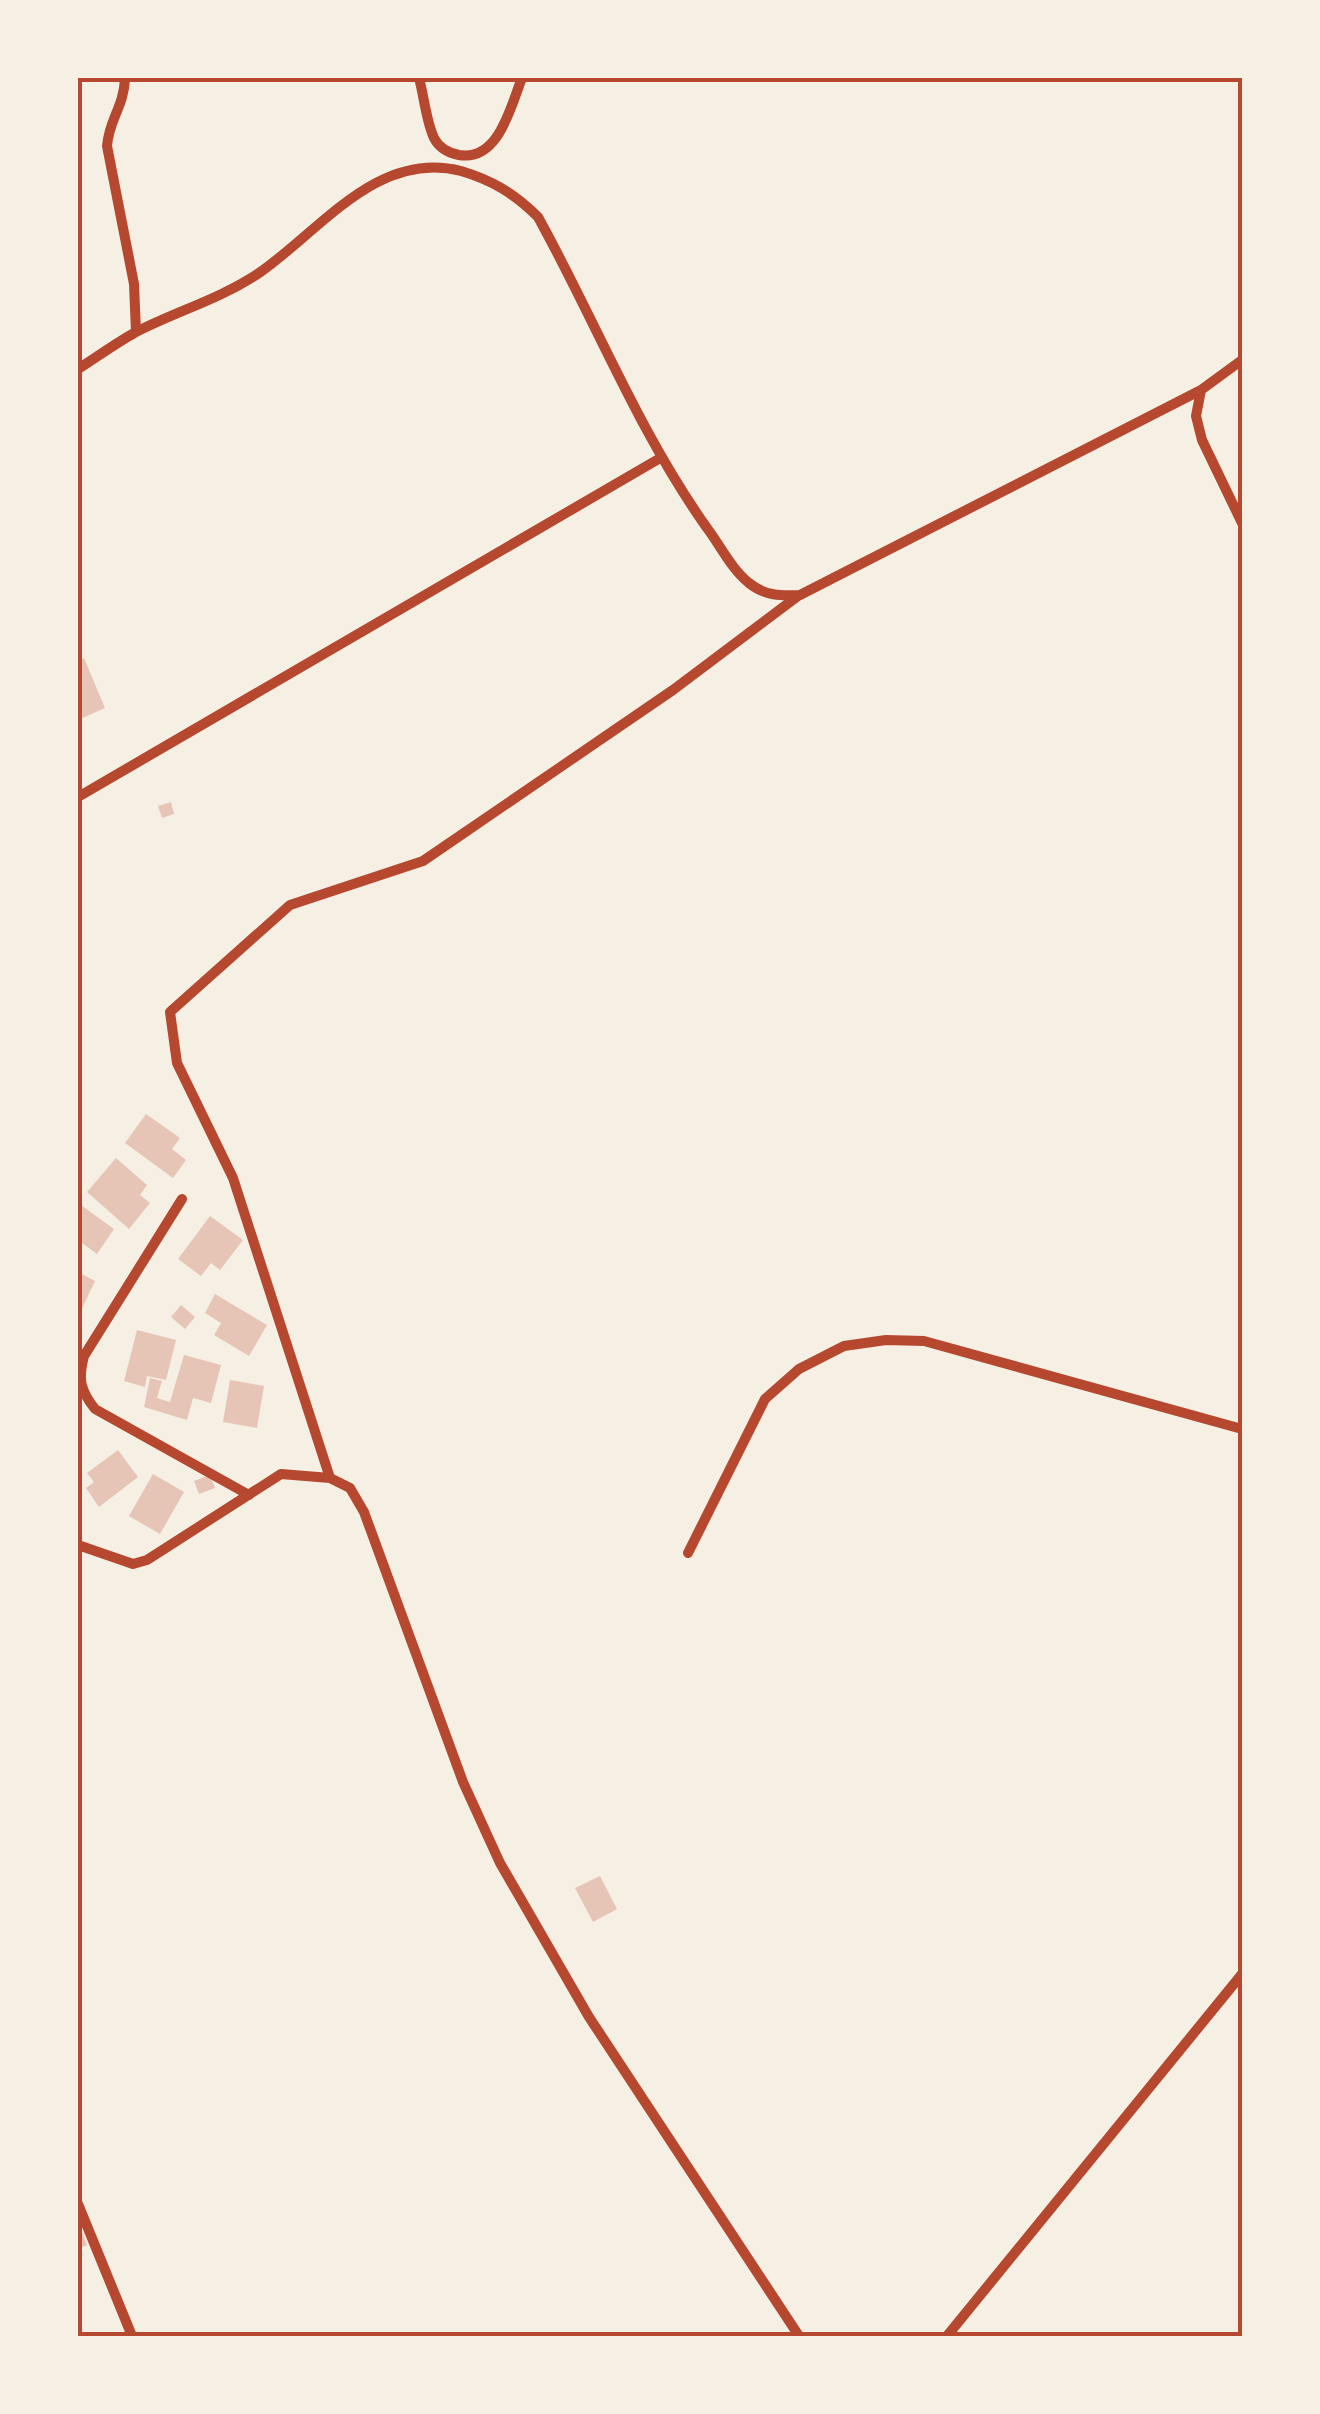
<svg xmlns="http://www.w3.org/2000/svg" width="1320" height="2414" viewBox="0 0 1320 2414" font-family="'Source Sans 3',sans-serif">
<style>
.building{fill:#e6c5b7}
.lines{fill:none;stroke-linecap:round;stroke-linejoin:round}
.minor{stroke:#b5482f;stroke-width:10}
.neatline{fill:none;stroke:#b5482f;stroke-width:4}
</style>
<rect width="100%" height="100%" fill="#f6efe4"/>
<path class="building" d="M84,658L105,708L78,720V661Z
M171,802L174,814L162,818L158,806Z
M146,1114L180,1138L172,1149L186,1160L173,1178L125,1143Z
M116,1158L147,1185L140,1195L150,1203L129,1229L87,1192Z
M78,1203L114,1229L97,1254L78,1240Z
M210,1216L243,1240L220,1270L211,1263L201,1276L178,1259Z
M78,1272L95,1281L78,1317Z
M215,1294L267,1325L249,1356L214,1335L221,1323L205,1313Z
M181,1305L195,1317L185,1329L171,1317Z
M137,1330L176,1340L166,1380L147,1376L145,1387L124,1381Z
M184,1355L221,1365L211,1403L193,1398L187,1420L144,1407L150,1378L162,1381L157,1398L170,1402Z
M230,1380L264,1386L257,1428L223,1422Z
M118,1450L138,1477L99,1507L86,1488L94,1482L87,1473Z
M153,1474L184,1492L160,1534L129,1516Z
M210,1475L215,1488L199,1494L194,1481Z
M600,1876L617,1909L593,1922L575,1888Z
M78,2222L87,2245L78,2249Z"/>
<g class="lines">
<path class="minor" d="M125,78C124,107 109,119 107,146L134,284L136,332
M419,78C424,96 426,121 434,138C439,148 449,153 459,155C499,162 511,105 522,78
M1242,360L1201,390L1196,416L1202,440L1242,523
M78,369C97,357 116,343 136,332C177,311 220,299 259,273C320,231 378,149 461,171C492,180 515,194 538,217C595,320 638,431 707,528C720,545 732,570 749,583C765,596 781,596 800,595L1201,390
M78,797L662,457
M182,1199L84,1356C78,1379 80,1390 95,1409L249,1495
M330,1478L233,1178L177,1063L170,1012L290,905L423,861L673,690L798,596
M78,1545L133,1564L147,1560L281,1474L330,1478L350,1488L364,1512L463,1782L500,1863L589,2017L799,2336
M688,1553L765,1399L799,1369L844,1346L886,1340L924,1341L1242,1429
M78,2204L132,2336
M947,2336L1242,1974"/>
</g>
<rect width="1320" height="2414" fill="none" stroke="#f6efe4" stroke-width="160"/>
<rect x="80" y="80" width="1160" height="2254" class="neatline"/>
</svg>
